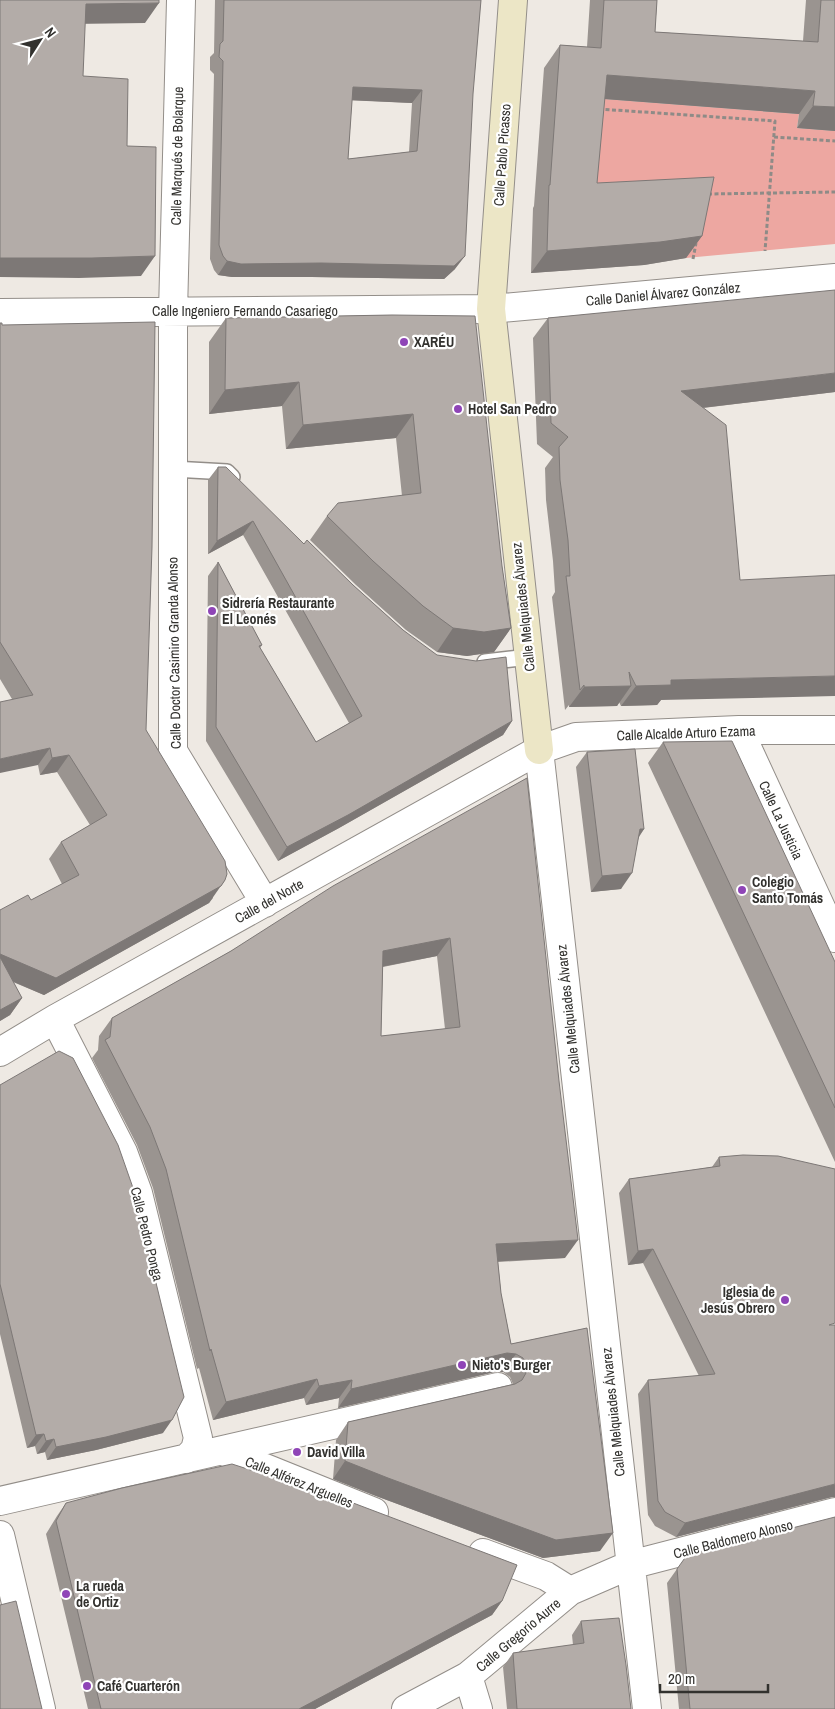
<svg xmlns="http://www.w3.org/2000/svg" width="835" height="1709" viewBox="0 0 835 1709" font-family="'Archivo Narrow',sans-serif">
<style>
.green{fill:#eda7a1}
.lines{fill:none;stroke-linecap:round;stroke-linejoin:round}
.lane-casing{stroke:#938e89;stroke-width:18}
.street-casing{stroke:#938e89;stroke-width:30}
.secondary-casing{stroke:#938e89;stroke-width:30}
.path{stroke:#8e8b87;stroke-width:3;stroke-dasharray:4 2.5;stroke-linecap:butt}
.lane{stroke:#fff;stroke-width:15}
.street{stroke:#fff;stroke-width:28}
.secondary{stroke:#ece6c6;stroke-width:28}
.wall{fill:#9a9490;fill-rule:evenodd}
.shaded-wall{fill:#7d7876}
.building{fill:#b3aca8;stroke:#7d7876;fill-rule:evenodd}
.poi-dot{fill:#8f45b7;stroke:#fff;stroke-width:2}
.labels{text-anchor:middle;stroke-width:4.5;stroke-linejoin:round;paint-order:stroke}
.street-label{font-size:14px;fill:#32312e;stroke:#fff}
.poi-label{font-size:14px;font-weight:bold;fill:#32312e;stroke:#fff;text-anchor:start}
</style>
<rect width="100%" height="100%" fill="#eee9e3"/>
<path class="green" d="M591,98L799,114L797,128L835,131V244L686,258L581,205Z"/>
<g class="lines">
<g class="lane-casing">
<path id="lane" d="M173,469L227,472L232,477
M485,662L529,657"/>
</g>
<g class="street-casing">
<path id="street" d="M181,0L173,312V751L265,903
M0,313L491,309L835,278
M739,730L835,938
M539,750L647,1709
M55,1019L123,1152L138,1193L198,1438L195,1450L186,1459
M0,1052L55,1019L539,750L576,737L739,730H835
M223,1451L374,1512
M0,1501L498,1387
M0,1535L41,1709
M483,1553L546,1576L570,1591
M468,1676L478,1709
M406,1709L468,1676L570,1591L630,1565L835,1512"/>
</g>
<g class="secondary-casing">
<path id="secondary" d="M513,0L491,309L539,750"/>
</g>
<path class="path" d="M599,109L775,121L765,251
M774,137L835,141
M708,194L835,192
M693,259L696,243"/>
<use href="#lane" class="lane"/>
<use href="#street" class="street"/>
<use href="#secondary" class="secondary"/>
</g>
<path class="wall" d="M215,0H481L455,269L444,279L312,277H232L218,275L214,270L210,259L214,74L210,70V57L214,53ZM352,100L412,103L409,152L348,159Z
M590,0H657L655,32L803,41L806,0H835V131L797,128L799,114L604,99L597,183L702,236L686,258L644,265L531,273L533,208L534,206L544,68L560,45L587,47Z
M392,315L502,566L511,628L494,652L467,656L437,652L406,630L356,585L310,540L327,516L402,496L396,438L286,449L282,406L209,414V342L226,318Z
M548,318L835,392L703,408L661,700L657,705L621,706L619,702L617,706L569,707V705L565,710L552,597L555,592L553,561L546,500L545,468L553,457L537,444L533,338Z
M0,323L2,325L146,730L213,898L209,903L44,995L13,982L22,998L10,1015L0,1021V910L31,900L62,884L49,859L61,842L90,825L57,772L40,775L38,765L12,699L0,679Z
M218,467L304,544L353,585L403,630L512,721L503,735L339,828L278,861L206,741L208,576L218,562L262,645L260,648L316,742L349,723L243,535L208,554V480Z
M663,742L835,962V1162L648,763Z
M587,752L644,829L639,837L621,889L591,892L576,767Z
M527,778L565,1258L498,1262L501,1293L511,1344L587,1328L600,1551L543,1558L376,1496L333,1479L336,1440L348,1422L513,1384L510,1377L503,1372H495L338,1408L339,1398L306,1405L304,1398L213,1420L199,1368L197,1369L153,1188L137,1145L92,1058L98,1050L99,1036L112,1018L231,951ZM437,956L445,1029L381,1036L383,967Z
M0,1085L163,1433L96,1450L47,1460L45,1452L37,1454L35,1446L27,1448L0,1334Z
M719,1157L832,1497L676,1537L655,1526L648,1515L638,1394L648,1380L699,1376L643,1263L628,1265L619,1193L629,1179L712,1167Z
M340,1498L502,1601L492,1615L315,1709H88L46,1534L57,1516L66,1503L339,1499Z
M677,1569L835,1709H679L667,1583Z
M581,1621L631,1709H507L503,1667L513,1653L573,1645L572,1635Z"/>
<path class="shaded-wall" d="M159,3L145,23L72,24L86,4Z
M607,75L815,91L799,114L591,98Z
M353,87L422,90L412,103L344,100Z
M813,106L835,107V131L797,128Z
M702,236L686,258L644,265L531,273L547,251Z
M155,256L141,276L79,278L0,277V258Z
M465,256L455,269L444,279L312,277H232L218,275L227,261Z
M835,373V392L667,412L681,391Z
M299,382L282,406L209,414L225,390Z
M413,414L396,438L286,449L303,425Z
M253,521L243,535L208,554L217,541Z
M453,628H511L494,652L467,656L437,652Z
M835,676V696L661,700L657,705L621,706L636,686L671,680Z
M631,686L617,706L569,707L584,687Z
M512,721L503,735L339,828L278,861L287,847Z
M50,748L38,765L0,773V759Z
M69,755L57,772L40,775L52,758Z
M640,829H644L633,845Z
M632,873L621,889L591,892L602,876Z
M225,880L209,903L44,995L0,976V954Z
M450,938L437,956L370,969L383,951Z
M22,998L10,1015L0,1021V1010Z
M578,1240L565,1258L483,1262L496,1244Z
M653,1249L643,1263L628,1265L638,1251Z
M507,1353L516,1354L503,1372H495L338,1408L351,1389Z
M317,1379L304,1398L213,1420L226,1402Z
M352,1380L339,1398L306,1405L319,1386Z
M172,1420L163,1433L96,1450L47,1460L56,1447Z
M44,1434L35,1446L27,1448L36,1435Z
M54,1439L45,1452L37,1454L46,1441Z
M345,1461L613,1533L600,1551L543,1558L376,1496L333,1479Z
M835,1484V1497H832L676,1537L685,1523Z
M502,1601L492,1615L315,1709H299Z"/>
<path class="building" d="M0,0H159V3L86,4L83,76L128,79L127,146L156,147L155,256L92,258H0Z
M224,0H481L473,94L465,256L454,266L321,263L241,264L227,261L223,256L219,245L223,61L219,57L220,44L223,41ZM353,87L422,90L417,151L348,159Z
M604,0H657L655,32L818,42L821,0H835V107L813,106L815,91L607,75L597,183L714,177L702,236L660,242L547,251L549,185H550L560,45L601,48Z
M835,290V373L681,391L726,425L740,580L835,575V676L671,680V685L636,686L629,672L631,686L584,687V685L580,690L566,576H570L568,540L560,480L559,447L568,437L551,423L548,318Z
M392,315L475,316L502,566L511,628L484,632L453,628L423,606L373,561L327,516L338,503L421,493L413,414L303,425L299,382L225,390L226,318Z
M155,322L152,547L146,730L225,861L227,874L225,880L221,886L56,978L0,954V910L28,895L31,900L79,875L61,842L107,815L69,755L52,758L50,748L0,759V702L33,695L0,642V323H2V325Z
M218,467H226L304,544L307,540L353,585L403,630L437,655L476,661L506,657L512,721L348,815L287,847L216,727L218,562L262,645L259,646L316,742L362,716L253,521L217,541Z
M732,741L835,962V1108L663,742Z
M635,749L644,829H640L632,873L602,876L587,752Z
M527,778L559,1081L578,1240L496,1244L501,1293L511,1344L587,1328L613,1533L556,1540L388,1478L345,1461L348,1422L515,1384L522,1380L526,1373V1366L523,1358L516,1354L507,1353L351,1389L352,1380L319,1386L317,1379L226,1402L211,1349L210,1351L166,1169L150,1127L105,1040L110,1037L112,1018L231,951L333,886ZM450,938L460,1027L381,1036L383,951Z
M0,957L22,998L0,1010Z
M59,1051L73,1058L118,1145L132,1185L184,1397L172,1420L106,1437L56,1447L54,1439L46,1441L44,1434L36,1435L0,1284V1085Z
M743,1155L778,1156L835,1169V1323L829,1325H835V1484L685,1523L665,1512L658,1501L648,1380L715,1374L653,1249L638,1251L629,1179L720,1166L719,1157Z
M232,1464L340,1499V1498L517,1565L502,1601L299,1709H101L56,1521L66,1503L122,1488Z
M835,1517V1709H690L677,1569L687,1555Z
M16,1601L42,1709H0V1605Z
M619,1618L626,1665L631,1709H517L513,1653L584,1643L581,1621Z"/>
<g class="poi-dot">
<circle cx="404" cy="342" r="5"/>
<circle cx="458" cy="409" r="5"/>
<circle cx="212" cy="611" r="5"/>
<circle cx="742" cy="890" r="5"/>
<circle cx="785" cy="1300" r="5"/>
<circle cx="462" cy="1365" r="5"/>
<circle cx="297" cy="1452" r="5"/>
<circle cx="66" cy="1594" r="5"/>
<circle cx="87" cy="1686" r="5"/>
</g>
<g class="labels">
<g class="street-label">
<text transform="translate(502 155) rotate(-86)" y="5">Calle Pablo Picasso</text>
<text transform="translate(177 156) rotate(-89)" y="5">Calle Marqués de Bolarque</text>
<text transform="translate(663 294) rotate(-5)" y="5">Calle Daniel Álvarez González</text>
<text x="245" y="316">Calle Ingeniero Fernando Casariego</text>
<text transform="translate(523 607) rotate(-96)" y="5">Calle Melquiades Álvarez</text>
<text transform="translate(174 653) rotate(-91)" y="5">Calle Doctor Casimiro Granda Alonso</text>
<text transform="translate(686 733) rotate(-2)" y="5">Calle Alcalde Arturo Ezama</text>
<text transform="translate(781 820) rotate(65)" y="5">Calle La Justicia</text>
<text transform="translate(269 901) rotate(-29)" y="5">Calle del Norte</text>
<text transform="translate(568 1009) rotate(-96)" y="5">Calle Melquiades Álvarez</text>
<text transform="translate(147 1234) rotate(76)" y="5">Calle Pedro Ponga</text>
<text transform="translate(613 1412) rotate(-96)" y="5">Calle Melquiades Álvarez</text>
<text transform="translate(299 1482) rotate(22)" y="5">Calle Alférez Arguelles</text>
<text transform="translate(733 1539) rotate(-14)" y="5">Calle Baldomero Alonso</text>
<text transform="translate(518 1635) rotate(-40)" y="5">Calle Gregorio Aurre</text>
</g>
<g class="poi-label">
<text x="414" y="347">XARÉU</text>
<text x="468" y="414">Hotel San Pedro</text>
<text x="222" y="608">Sidrería Restaurante<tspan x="222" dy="16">El Leonés</tspan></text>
<text x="752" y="887">Colegio<tspan x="752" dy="16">Santo Tomás</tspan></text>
<text x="775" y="1297" text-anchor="end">Iglesia de<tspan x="775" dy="16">Jesús Obrero</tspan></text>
<text x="472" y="1370">Nieto's Burger</text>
<text x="307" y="1457">David Villa</text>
<text x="76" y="1591">La rueda<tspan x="76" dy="16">de Ortiz</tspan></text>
<text x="97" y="1691">Café Cuarterón</text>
</g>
</g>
<g transform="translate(40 40) rotate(54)" stroke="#ffffff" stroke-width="4" paint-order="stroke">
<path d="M0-4L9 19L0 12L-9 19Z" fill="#32312e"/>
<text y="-8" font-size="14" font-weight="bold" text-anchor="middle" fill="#32312e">N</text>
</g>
<path d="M660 1684v8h108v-8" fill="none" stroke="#32312e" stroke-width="2.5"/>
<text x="668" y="1684" font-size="15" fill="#32312e" stroke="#ffffff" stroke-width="4" paint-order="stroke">20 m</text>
</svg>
